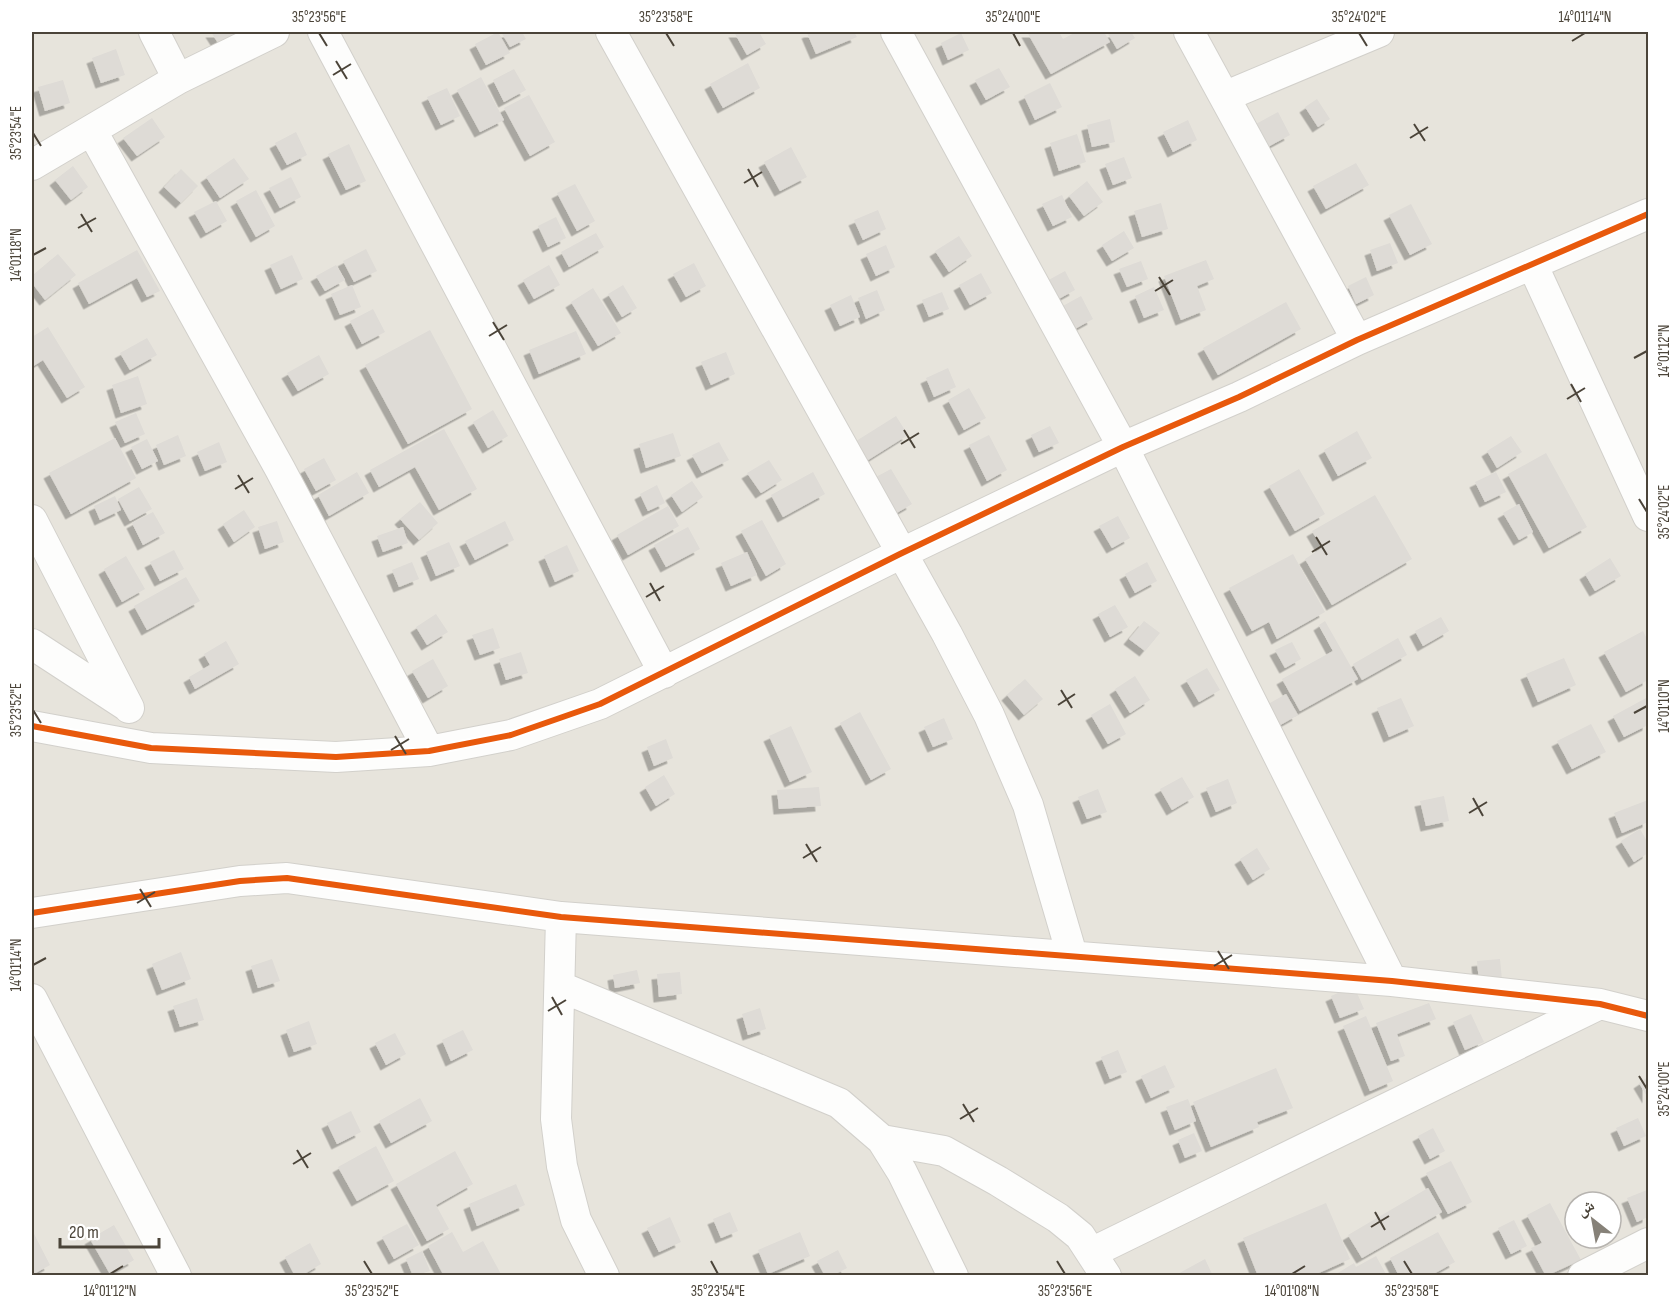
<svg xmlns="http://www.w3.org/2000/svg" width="1680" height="1307" viewBox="0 0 1680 1307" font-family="'Sofia Sans Condensed','Noto Naskh Arabic',sans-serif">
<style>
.residential{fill:#e7e4dc;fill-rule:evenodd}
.building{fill:#dedbd6;filter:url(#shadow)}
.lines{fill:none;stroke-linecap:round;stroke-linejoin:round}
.street-casing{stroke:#d2d0cb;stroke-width:32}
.street{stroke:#fdfdfc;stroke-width:30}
.cycleway-casing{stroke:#fff;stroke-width:10}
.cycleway{stroke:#e8590c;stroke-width:6}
.ticks{fill:none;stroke:#4b4439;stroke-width:2}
.neatline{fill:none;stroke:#4b4439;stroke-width:2}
.ticks-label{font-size:15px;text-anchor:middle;fill:#4b4439}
</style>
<defs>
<filter id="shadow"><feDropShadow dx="-5.5" dy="5.5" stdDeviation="0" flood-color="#0004"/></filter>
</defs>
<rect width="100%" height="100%" fill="#f4f2ee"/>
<path class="residential" d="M32,32H1648V1275H32ZM1575,1202H1611V1238H1575Z"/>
<path class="building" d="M211,32H239L218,43Z
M498,32L510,53L486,65L475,44Z
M501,32H522L526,39L510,47Z
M734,32H759L766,44L747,55Z
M810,32H854L857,37L816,54L807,33Z
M1027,32H1059L1063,39L1076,32H1104L1110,42L1051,74Z
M1107,32H1131L1135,38L1117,49Z
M961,33L969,50L948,60L941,43Z
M116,49L125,75L101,83L92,58Z
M748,63L760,88L723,108L710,84Z
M999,68L1010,87L986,100L975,80Z
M514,69L526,90L504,102L493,80Z
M481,77L504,120L480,132L457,90Z
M63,80L70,103L45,111L38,87Z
M1050,83L1062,107L1035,120L1024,96Z
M447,88L460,116L441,125L427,97Z
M529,95L555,142L530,156L504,108Z
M1317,99L1330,119L1318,127L1305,107Z
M1278,112L1290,135L1255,154L1243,131Z
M152,118L165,137L137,156L123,138Z
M1110,119L1115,142L1092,147L1087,125Z
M1188,120L1197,140L1173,152L1163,132Z
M296,132L307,155L287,165L275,143Z
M1077,134L1086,162L1059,171L1050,143Z
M349,144L366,181L346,190L328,154Z
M791,147L807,177L780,191L764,162Z
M1124,157L1132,178L1113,185L1105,164Z
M234,158L249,179L220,198L206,177Z
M1356,163L1369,185L1326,209L1313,186Z
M73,166L88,187L71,200L55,180Z
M181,169L198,186L181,203L164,187Z
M291,177L301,197L280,208L269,188Z
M1087,181L1103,202L1084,216L1069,196Z
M575,184L595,221L577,231L557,193Z
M256,190L275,226L256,237L236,201Z
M1062,195L1072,217L1053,226L1042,204Z
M216,201L227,221L206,233L194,212Z
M1161,203L1168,229L1142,237L1134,211Z
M1411,204L1432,244L1410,255L1389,215Z
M878,210L886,229L863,240L854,220Z
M556,217L566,238L548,247L538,226Z
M1124,231L1134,248L1112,261L1102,245Z
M596,233L604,247L569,267L561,252Z
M959,236L972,256L949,272L935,251Z
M1390,243L1398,263L1377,271L1370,250Z
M886,245L895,267L876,276L866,254Z
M366,249L377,271L354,282L343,261Z
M137,250L160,291L147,297L137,278L89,304L78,283Z
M58,254L76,275L45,300L32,283V276Z
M292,255L303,279L281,289L270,265Z
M1206,260L1214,279L1197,286L1206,310L1181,320L1164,276Z
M1141,261L1148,279L1127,287L1119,269Z
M694,263L706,286L686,297L673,274Z
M336,265L345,280L325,291L316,276Z
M549,265L560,285L534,299L523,280Z
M1065,271L1075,290L1055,301L1045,282Z
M981,273L992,293L970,305L959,285Z
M1366,277L1374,295L1356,304L1348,286Z
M352,285L361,307L340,315L331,294Z
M623,285L637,308L622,317L608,294Z
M1154,287L1164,310L1144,318L1135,296Z
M593,288L621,333L598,346L571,302Z
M877,290L885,310L866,319L858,298Z
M942,292L949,309L929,317L922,300Z
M851,295L860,317L840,326L830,305Z
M1081,296L1093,319L1073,330L1061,307Z
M1286,302L1301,329L1218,375L1203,348Z
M373,309L385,332L362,344L350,321Z
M48,327L85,387L67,398L43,360L32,367V337Z
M430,330L472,409L408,444L365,365Z
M576,331L586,354L539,374L529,350Z
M147,338L157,355L130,370L120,353Z
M726,352L735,374L711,385L701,362Z
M319,355L329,374L298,391L287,373Z
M948,368L956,387L934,397L926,378Z
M138,376L147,404L121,413L112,385Z
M969,388L986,418L964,430L948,400Z
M493,410L508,436L488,448L473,422Z
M136,413L145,434L125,443L115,422Z
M896,416L908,435L865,462L853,443Z
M1050,426L1059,443L1039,452L1031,435Z
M444,429L477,489L439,510L415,467L379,487L370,470Z
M1357,431L1372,458L1338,476L1324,450Z
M673,433L681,456L646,468L639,444Z
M178,435L186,456L164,465L156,445Z
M989,435L1007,470L987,481L969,445Z
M1511,436L1522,452L1497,468L1487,451Z
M115,438L136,478L71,514L49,473Z
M147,439L158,461L142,469L131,447Z
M219,442L227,462L205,471L197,452Z
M719,442L729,460L702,473L692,455Z
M1546,453L1587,527L1549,548L1508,474Z
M324,458L336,480L316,491L304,469Z
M769,460L782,480L761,493L747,473Z
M891,469L912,504L895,514L874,478Z
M1299,469L1325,514L1295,531L1269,486Z
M357,472L369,493L329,516L318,495Z
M813,472L825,494L783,517L771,495Z
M1496,472L1506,492L1485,502L1475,482Z
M692,481L703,497L682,512L671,495Z
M657,485L665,503L648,511L640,494Z
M139,487L152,509L130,521L118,499Z
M1375,495L1412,559L1332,605L1305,559L1322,548L1312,531Z
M115,496L121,510L100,520L94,506Z
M420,502L438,523L419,540L400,519Z
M1519,504L1533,532L1519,540L1503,513Z
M668,506L679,526L628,555L617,535Z
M244,510L255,527L234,542L223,524Z
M153,512L165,533L143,545L132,523Z
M1118,516L1130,538L1112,548L1099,526Z
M762,520L786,564L766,576L741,531Z
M277,521L284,542L265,549L258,527Z
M505,521L514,540L475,560L465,541Z
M403,527L408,543L383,552L377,536Z
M688,527L700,549L666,567L654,545Z
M449,542L460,566L436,576L426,552Z
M567,545L579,571L555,582L544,556Z
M174,550L184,569L160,581L150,562Z
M747,552L757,575L731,586L721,563Z
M1293,554L1325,612L1277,639L1269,622L1252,631L1229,588Z
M126,556L145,589L122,602L104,569Z
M1610,558L1621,576L1595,591L1585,574Z
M412,562L419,579L399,587L392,570Z
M1147,562L1157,581L1135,593L1125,574Z
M186,577L200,601L147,630L134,606Z
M1115,605L1128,627L1110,637L1098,614Z
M436,614L448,632L427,645L416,627Z
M1441,617L1449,631L1423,646L1415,631Z
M1144,621L1160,633L1145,651L1129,639Z
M1325,621L1358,679L1300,711L1282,679L1333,651L1319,625Z
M493,628L500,648L480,655L472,635Z
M1643,631L1648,641V680L1626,692L1604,652Z
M1398,638L1407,655L1362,680L1353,664Z
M226,641L239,664L195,689L189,677L210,665L204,654Z
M1292,642L1301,659L1285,668L1275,650Z
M521,652L528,673L506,680L499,659Z
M1564,658L1576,685L1538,702L1526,674Z
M433,659L448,686L428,698L412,671Z
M1207,668L1220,690L1199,702L1186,680Z
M1135,676L1150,700L1130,713L1115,689Z
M1025,679L1043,699L1024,715L1007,695Z
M1286,694L1298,715L1275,728L1263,707Z
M1648,697V725L1624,737L1613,716Z
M1401,698L1414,726L1389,737L1377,708Z
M1110,704L1126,734L1108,744L1091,715Z
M860,712L891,769L871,780L840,723Z
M944,718L953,739L933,747L924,727Z
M1591,724L1606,752L1572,769L1557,741Z
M791,726L812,772L790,782L769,736Z
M666,739L673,758L654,766L647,747Z
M664,775L675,794L656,806L645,787Z
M1182,777L1194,797L1172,810L1160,789Z
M1228,779L1237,803L1216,812L1206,788Z
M819,787L821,806L779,809L777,790Z
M1098,789L1107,812L1087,819L1078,797Z
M1444,796L1449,821L1426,826L1420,801Z
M1648,800V822L1622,833L1614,813Z
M1640,829L1648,843V853L1634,862L1621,841Z
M1257,848L1270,869L1253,880L1240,859Z
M181,952L191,979L162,990L152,964Z
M272,959L280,981L258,988L251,966Z
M1500,959L1502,980L1479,982L1477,961Z
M637,970L640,983L615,988L613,975Z
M680,972L682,994L659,997L657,974Z
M1354,986L1364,1009L1340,1018L1331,996Z
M197,998L204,1020L180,1027L173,1006Z
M1429,1003L1436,1019L1397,1034L1405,1056L1391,1061L1376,1023Z
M760,1008L766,1029L748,1035L742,1014Z
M1471,1014L1484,1042L1465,1050L1453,1022Z
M1366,1016L1393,1081L1370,1091L1343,1026Z
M309,1021L317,1044L294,1052L286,1030Z
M463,1030L473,1050L451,1061L442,1040Z
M395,1033L406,1054L386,1065L375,1043Z
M1118,1050L1127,1072L1110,1079L1101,1057Z
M1165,1065L1175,1087L1151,1098L1141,1076Z
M1276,1068L1293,1108L1257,1122L1259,1127L1211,1147L1193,1102Z
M1648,1077V1098L1639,1083Z
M420,1098L432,1121L391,1143L379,1121Z
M1188,1099L1196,1121L1175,1130L1166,1107Z
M351,1111L361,1132L337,1144L327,1123Z
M1638,1118L1646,1136L1624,1146L1616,1128Z
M1433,1128L1445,1151L1430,1159L1418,1136Z
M1194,1133L1202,1151L1185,1158L1178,1140Z
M376,1146L394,1181L357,1201L338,1167Z
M455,1151L473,1184L436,1205L449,1229L427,1241L396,1184Z
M1451,1161L1472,1202L1448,1214L1426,1173Z
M516,1184L525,1205L477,1226L469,1204Z
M1428,1188L1442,1212L1362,1258L1348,1235Z
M1647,1190L1648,1217L1637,1222L1627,1198Z
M1326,1203L1350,1259L1312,1276H1258L1243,1238Z
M1550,1203L1581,1260L1546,1276L1531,1248L1542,1243L1527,1215Z
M730,1212L738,1231L721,1238L713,1219Z
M670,1217L681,1242L659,1252L647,1228Z
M1514,1220L1527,1246L1511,1254L1498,1228Z
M407,1224L419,1245L394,1259L382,1237Z
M114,1225L134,1260L110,1274L90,1239Z
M32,1230L50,1265L32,1275Z
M452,1232L463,1252L483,1241L502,1276H444L428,1246Z
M800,1232L810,1256L768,1274L758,1250Z
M1438,1232L1455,1262L1430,1276H1399L1390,1258Z
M310,1243L321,1264L301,1276H295L285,1257Z
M838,1250L847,1268L832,1276H825L817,1261Z
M422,1251L430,1271L413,1276L406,1259Z
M1376,1256L1387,1276H1333L1354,1263L1356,1267Z
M1205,1259L1213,1276H1174Z"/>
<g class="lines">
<g class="street-casing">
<path id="street" d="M154,32L178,79
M323,32L664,673
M611,32L947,634L989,715L1028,805L1072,955
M896,32L1123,447L1392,981
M1189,32L1357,340
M1226,96L1379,32
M92,131L280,469L429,751
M32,165L178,79L274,32
M1533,266L1648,516
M32,520L129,708
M32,644L127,706
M32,726L151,748L336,757L429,751L511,735L600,704L900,554L1123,447L1239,397L1357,340L1648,214
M32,913L240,881L287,878L561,917L1392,981L1600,1004L1648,1016
M561,917L556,1119L562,1166L576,1220L604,1276
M561,987L839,1103L882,1140L902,1172L953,1276
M32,999L176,1276
M882,1140L944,1151L998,1181L1058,1218L1080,1236L1106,1276
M1093,1252L1600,1004
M1583,1276L1648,1243"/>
</g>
<use href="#street" class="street"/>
<g class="cycleway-casing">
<path id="cycleway" d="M32,726L151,748L336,757L429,751L511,735L600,704L900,554L1123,447L1239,397L1357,340L1648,214
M32,913L240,881L287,878L561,917L1392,981L1600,1004L1648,1016"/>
</g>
<use href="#cycleway" class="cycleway"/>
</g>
<path class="ticks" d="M319,33L327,46M666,33L674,46M1013,33L1020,46M1359,33L1367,46M1572,41L1585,33M336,61L347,79M333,75L351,64M1414,124L1425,141M33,133L41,146M1410,138L1428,127M748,169L758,187M744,183L762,172M81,214L92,232M78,228L96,218M33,255L46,248M1159,277L1170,295M1155,291L1173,280M493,322L504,340M489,336L507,325M1634,358L1647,351M1571,384L1581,402M1567,399L1585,388M904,430L915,448M901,444L919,433M238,475L249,493M235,489L253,478M1639,499L1647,512M1316,537L1327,555M1312,552L1330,541M650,583L660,601M646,597L664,586M1061,690L1072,708M1058,705L1075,694M33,710L41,723M1634,713L1647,706M395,736L406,754M391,750L409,739M1473,798L1483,816M1469,813L1487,802M806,844L817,862M803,858L821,847M140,889L151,907M137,903L155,892M1218,951L1229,969M33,965L46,958M1214,966L1232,955M552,997L562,1015M548,1011L566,1000M1639,1076L1647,1089M963,1104L974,1122M960,1119L978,1108M297,1150L308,1168M293,1164L311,1153M1375,1212L1385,1230M1371,1227L1389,1216M364,1261L372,1274M711,1261L718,1274M1057,1261L1065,1274M1404,1261L1412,1274M110,1274L123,1266M1292,1274L1305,1266"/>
<rect width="1680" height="1307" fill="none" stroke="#ffffff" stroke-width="66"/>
<g transform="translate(1593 1220) rotate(329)"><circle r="28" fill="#ffffff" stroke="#b7b4b0" stroke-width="1.5"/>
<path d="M0-4.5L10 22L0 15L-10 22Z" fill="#868178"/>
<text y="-9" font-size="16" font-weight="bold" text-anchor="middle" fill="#4b4439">ش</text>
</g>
<path d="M60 1238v9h99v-9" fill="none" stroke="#4b4439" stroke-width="3"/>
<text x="69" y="1238" font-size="18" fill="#4b4439" stroke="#ffffff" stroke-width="4.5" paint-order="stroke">20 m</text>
<rect x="33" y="33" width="1614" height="1241" class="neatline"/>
<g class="ticks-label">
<text x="319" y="22">35°23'56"E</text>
<text x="666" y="22">35°23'58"E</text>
<text x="1013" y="22">35°24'00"E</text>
<text x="1359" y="22">35°24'02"E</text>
<text x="1585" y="22">14°01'14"N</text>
<text transform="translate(16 133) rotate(-90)" y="5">35°23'54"E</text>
<text transform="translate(16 255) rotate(-90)" y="5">14°01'18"N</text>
<text transform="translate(1664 351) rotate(-90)" y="5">14°01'12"N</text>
<text transform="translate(1664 512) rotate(-90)" y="5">35°24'02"E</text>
<text transform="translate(1664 706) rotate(-90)" y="5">14°01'10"N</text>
<text transform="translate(16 710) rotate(-90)" y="5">35°23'52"E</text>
<text transform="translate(16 965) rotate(-90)" y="5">14°01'14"N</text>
<text transform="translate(1664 1089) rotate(-90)" y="5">35°24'00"E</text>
<text x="110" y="1296">14°01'12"N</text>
<text x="372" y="1296">35°23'52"E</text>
<text x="718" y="1296">35°23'54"E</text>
<text x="1065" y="1296">35°23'56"E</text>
<text x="1292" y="1296">14°01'08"N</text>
<text x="1412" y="1296">35°23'58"E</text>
</g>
</svg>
